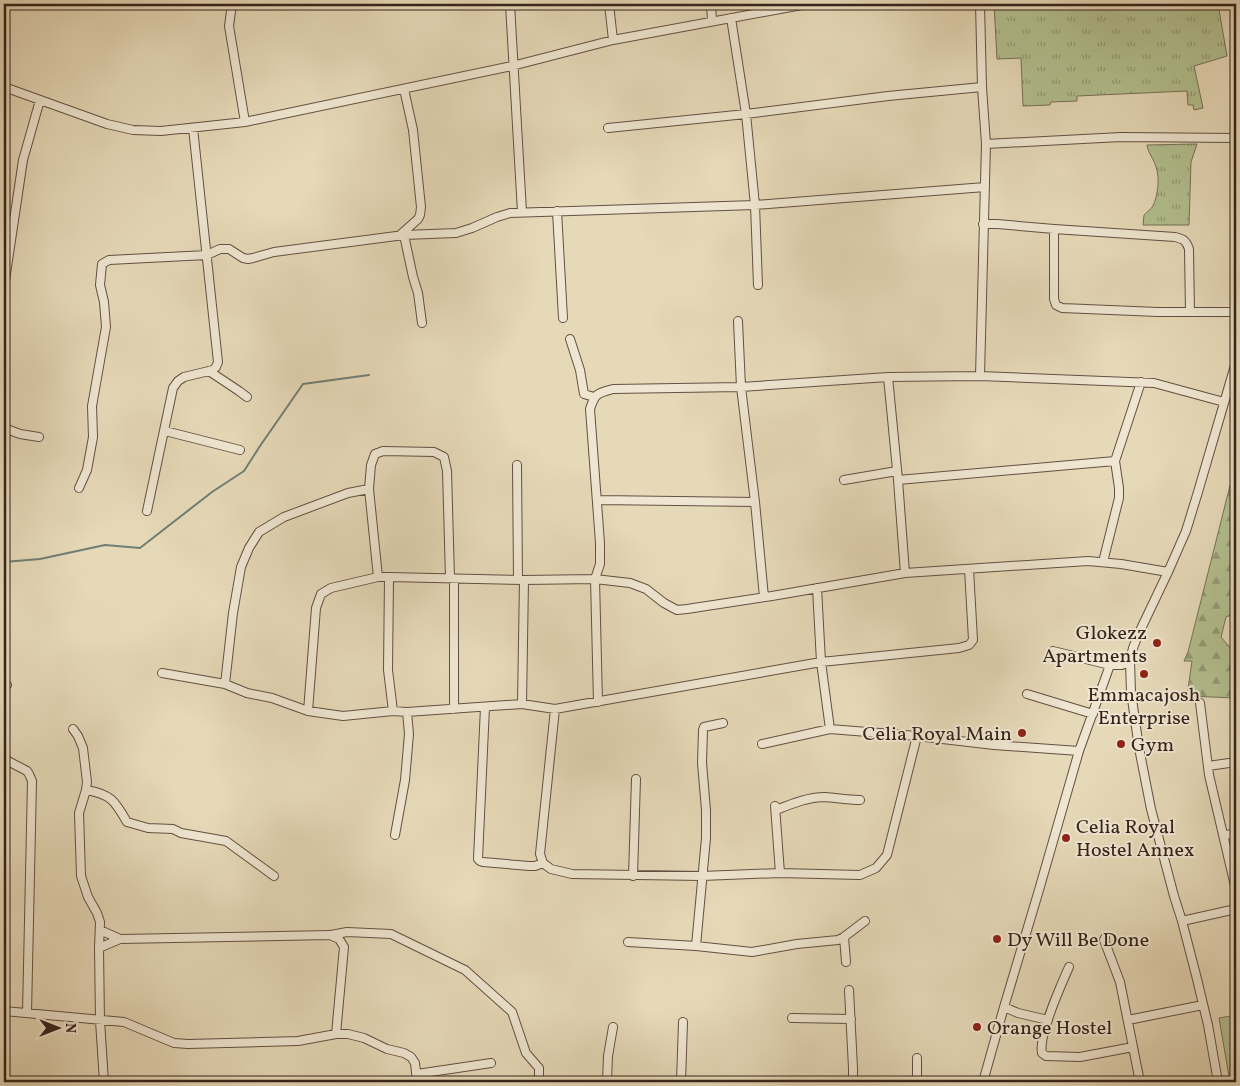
<svg xmlns="http://www.w3.org/2000/svg" width="1240" height="1086" viewBox="0 0 1240 1086" font-family="Vollkorn,serif">
<style>
.grass{fill:url(#grass-tufts);stroke:#757256}
.forest{fill:url(#forest-firs);stroke:#757256}
.garden{fill:#b3c090;stroke:#757256}
.lines{fill:none;stroke-linecap:round;stroke-linejoin:round}
.stream{stroke:#707e74;stroke-width:2}
.minor-casing{stroke:#635042;stroke-width:10}
.minor{stroke:#efe6d1;stroke-width:8}
.poi-dot{fill:#8f2418;stroke:#efe6d1;stroke-width:2}
.labels{text-anchor:middle;stroke-width:4;stroke-linejoin:round;paint-order:stroke}
.poi-label{font-size:20px;fill:#37231b;stroke:#efe6d1;text-anchor:start}
</style>
<defs>
<pattern id="grass-tufts" width="24" height="20" patternUnits="userSpaceOnUse" patternTransform="scale(1.25)"><rect width="24" height="20" fill="#b3c090"/><path d="M3 7l-1-3M5 7V3M7 7l1-3M15 17l-1-3M17 17v-4M19 17l1-3" fill="none" stroke="#929c75"/></pattern>
<pattern id="forest-firs" width="22" height="20" patternUnits="userSpaceOnUse" patternTransform="scale(1.25)"><rect width="22" height="20" fill="#b3c090"/><path d="M5 1l3.5 6h-7zM16 11l3.5 6h-7z" fill="#929c75"/></pattern>
</defs>
<rect width="100%" height="100%" fill="#e6d9b8"/>
<filter id="stains"><feTurbulence type="fractalNoise" baseFrequency=".004" numOctaves="4"/><feColorMatrix values="0 0 0 0 .2 0 0 0 0 .09 0 0 0 0 .02 0 0 0 .5 -.17"/></filter>
<radialGradient id="worn" r=".72"><stop offset=".6" stop-color="#630" stop-opacity="0"/><stop offset="1" stop-color="#630" stop-opacity=".3"/></radialGradient>
<path class="grass" d="M994,4H1218L1227,56L1194,66L1203,108L1194,110L1193,105H1188L1187,91L1077,96V101L1051,102L1050,105L1023,106L1021,58L997,59Z
M1197,144L1191,162L1189,225H1143L1144,215C1147,212 1151,209 1153,206C1158,195 1160,178 1156,167C1154,159 1148,153 1147,145Z"/>
<path class="forest" d="M1236,462V613L1226,617L1221,637L1236,655V698L1187,696L1192,661H1184L1188,652Z"/>
<path class="garden" d="M1236,1015V1082H1230L1219,1018Z"/>
<g class="lines">
<path class="stream" d="M4,562L40,559L105,545L140,548L212,492L244,471L260,446L303,384L369,375"/>
<g class="minor-casing">
<path id="minor" d="M232,4L229,26L245,122
M510,4L522,212
M609,4L613,40
M711,4L712,21
M731,18L746,114L755,205L758,285
M4,87L107,124L133,130L161,131L245,122L512,66L613,40L807,4
M608,128L746,114L888,96L982,87
M986,144L1121,137L1236,138
M557,211L563,318
M983,224H997L1054,229L1175,237C1183,239 1186,240 1189,249L1190,312
M1054,229V299L1056,305L1062,308L1158,312H1236
M404,235L413,277L418,293L422,323
M399,236L418,219L420,215L421,207L413,130L404,89
M4,287L23,160L40,100
M738,321L741,387L755,502L764,597
M570,339L580,370L584,394L594,397
M209,371L239,391L247,397
M980,376L986,144L982,87L980,4
M888,377L898,480L905,573
M4,428L20,434L39,437
M165,431L240,450
M517,465L518,580
M844,480L897,471
M898,480L1115,461
M79,488L87,470L93,437L92,406L106,327L104,302L100,285L102,264L109,260L207,255L220,249H229L243,258L248,259L253,258L274,252L404,235L456,233L472,228L497,217L510,213L755,205L985,187
M369,489L348,493L284,517L259,532L249,548L241,567L233,613L225,684L247,693L272,698L308,711L343,716L393,711L407,712L522,704L555,709L821,662L959,648L969,645L973,640L969,569
M598,500L755,502
M147,511L173,388L178,381L184,377L213,370L216,367L218,362L193,128
M1103,562L1119,498V488L1115,461L1141,382
M378,577L369,489L371,465L375,454L383,451L434,452L444,457L447,471L450,578
M389,577L388,670L393,711
M454,579V709
M817,588L821,662L830,729
M1053,651L1110,665H1122L1130,661
M162,673L225,684
M4,684L7,685
M1027,694L1093,714
M598,702L595,579L600,564V543L590,409C595,393 598,393 613,389L741,387L888,377L980,376L1154,383L1224,402
M1200,703L1209,775L1236,890
M522,704L524,580
M485,707L478,859L480,861L483,862L529,866H535L543,863
M555,709L540,854L543,863L551,869L572,874L702,876L780,873L860,875L876,868L887,855L917,736
M308,711L316,608L321,594L331,588L378,577H389L524,580L595,579L630,583L646,589L664,603L677,610L687,609L772,596L905,573L1088,561L1121,564L1168,572
M73,729L78,736L83,748L87,782L86,790L79,813L81,876L88,897L97,913L100,922L99,948L100,1021L104,1082
M762,744L830,729L917,736L994,745L1079,751
M4,759L27,771L29,774L32,781L27,1013
M1208,766L1236,762
M86,790C111,794 115,801 127,822L148,828L173,829L181,833L226,841L274,876
M775,806L780,873
M776,810C791,804 808,797 825,797C837,798 848,800 860,800
M395,835L405,780L409,734L407,712
M1223,835L1236,834
M633,876L636,779
M1182,921L1236,909
M100,930L120,939
M331,935L347,932L391,934L465,970L512,1012L526,1053L539,1068V1082
M844,937L846,962
M1105,938L1104,940L1120,982L1140,1082
M628,942L696,946L752,952L797,944L838,940L844,937L865,921
M696,946L706,838V810L702,763L703,730L704,727L723,723
M99,948L120,939L330,935L339,939L344,947L336,1034
M1069,967C1061,985 1038,1036 1042,1053L1046,1056L1080,1057L1133,1047
M849,990L853,1068V1082
M1004,1007L1018,1013L1048,1020
M4,1011L124,1022L174,1043L188,1044L298,1041L336,1034H348L364,1038L387,1049L404,1053L411,1057L415,1063L417,1082
M792,1018L851,1019
M1128,1020L1203,1005
M417,1074L491,1063
M607,1082L608,1056L613,1027
M681,1082L683,1022
M917,1082V1058
M983,1082L1004,1007L1039,890L1079,751L1110,665
M1218,1082L1208,1025L1197,979L1182,921L1174,896L1151,809L1139,748L1131,692L1130,661L1133,648L1138,635L1168,572L1186,531L1198,492L1236,362"/>
</g>
<use href="#minor" class="minor"/>
</g>
<g class="poi-dot">
<circle cx="1157" cy="643" r="5"/>
<circle cx="1144" cy="674" r="5"/>
<circle cx="1022" cy="733" r="5"/>
<circle cx="1121" cy="744" r="5"/>
<circle cx="1066" cy="838" r="5"/>
<circle cx="997" cy="939" r="5"/>
<circle cx="977" cy="1027" r="5"/>
</g>
<g class="labels">
<g class="poi-label">
<text x="1147" y="639" text-anchor="end">Glokezz<tspan x="1147" dy="23">Apartments</tspan></text>
<text x="1144" y="701" text-anchor="middle">Emmacajosh<tspan x="1144" dy="23">Enterprise</tspan></text>
<text x="1012" y="740" text-anchor="end">Celia Royal Main</text>
<text x="1131" y="751">Gym</text>
<text x="1076" y="833">Celia Royal<tspan x="1076" dy="23">Hostel Annex</tspan></text>
<text x="1007" y="946">Dy Will Be Done</text>
<text x="987" y="1034">Orange Hostel</text>
</g>
</g>
<rect width="1240" height="1086" fill="none" stroke="#e6d9b8" stroke-width="20"/>
<rect x="5" y="5" width="1230" height="1076" fill="none" stroke="#37231b" stroke-width="2.5"/>
<rect x="10" y="10" width="1220" height="1066" fill="none" stroke="#37231b"/>
<g transform="translate(58 1028) rotate(90)" stroke="#efe6d1" stroke-width="4" paint-order="stroke">
<path d="M0-4L9 19L0 12L-9 19Z" fill="#37231b"/>
<text y="-8" font-size="14" font-weight="bold" text-anchor="middle" fill="#37231b">N</text>
</g>
<rect width="100%" height="100%" filter="url(#stains)"/>
<rect width="100%" height="100%" fill="url(#worn)"/>
</svg>
